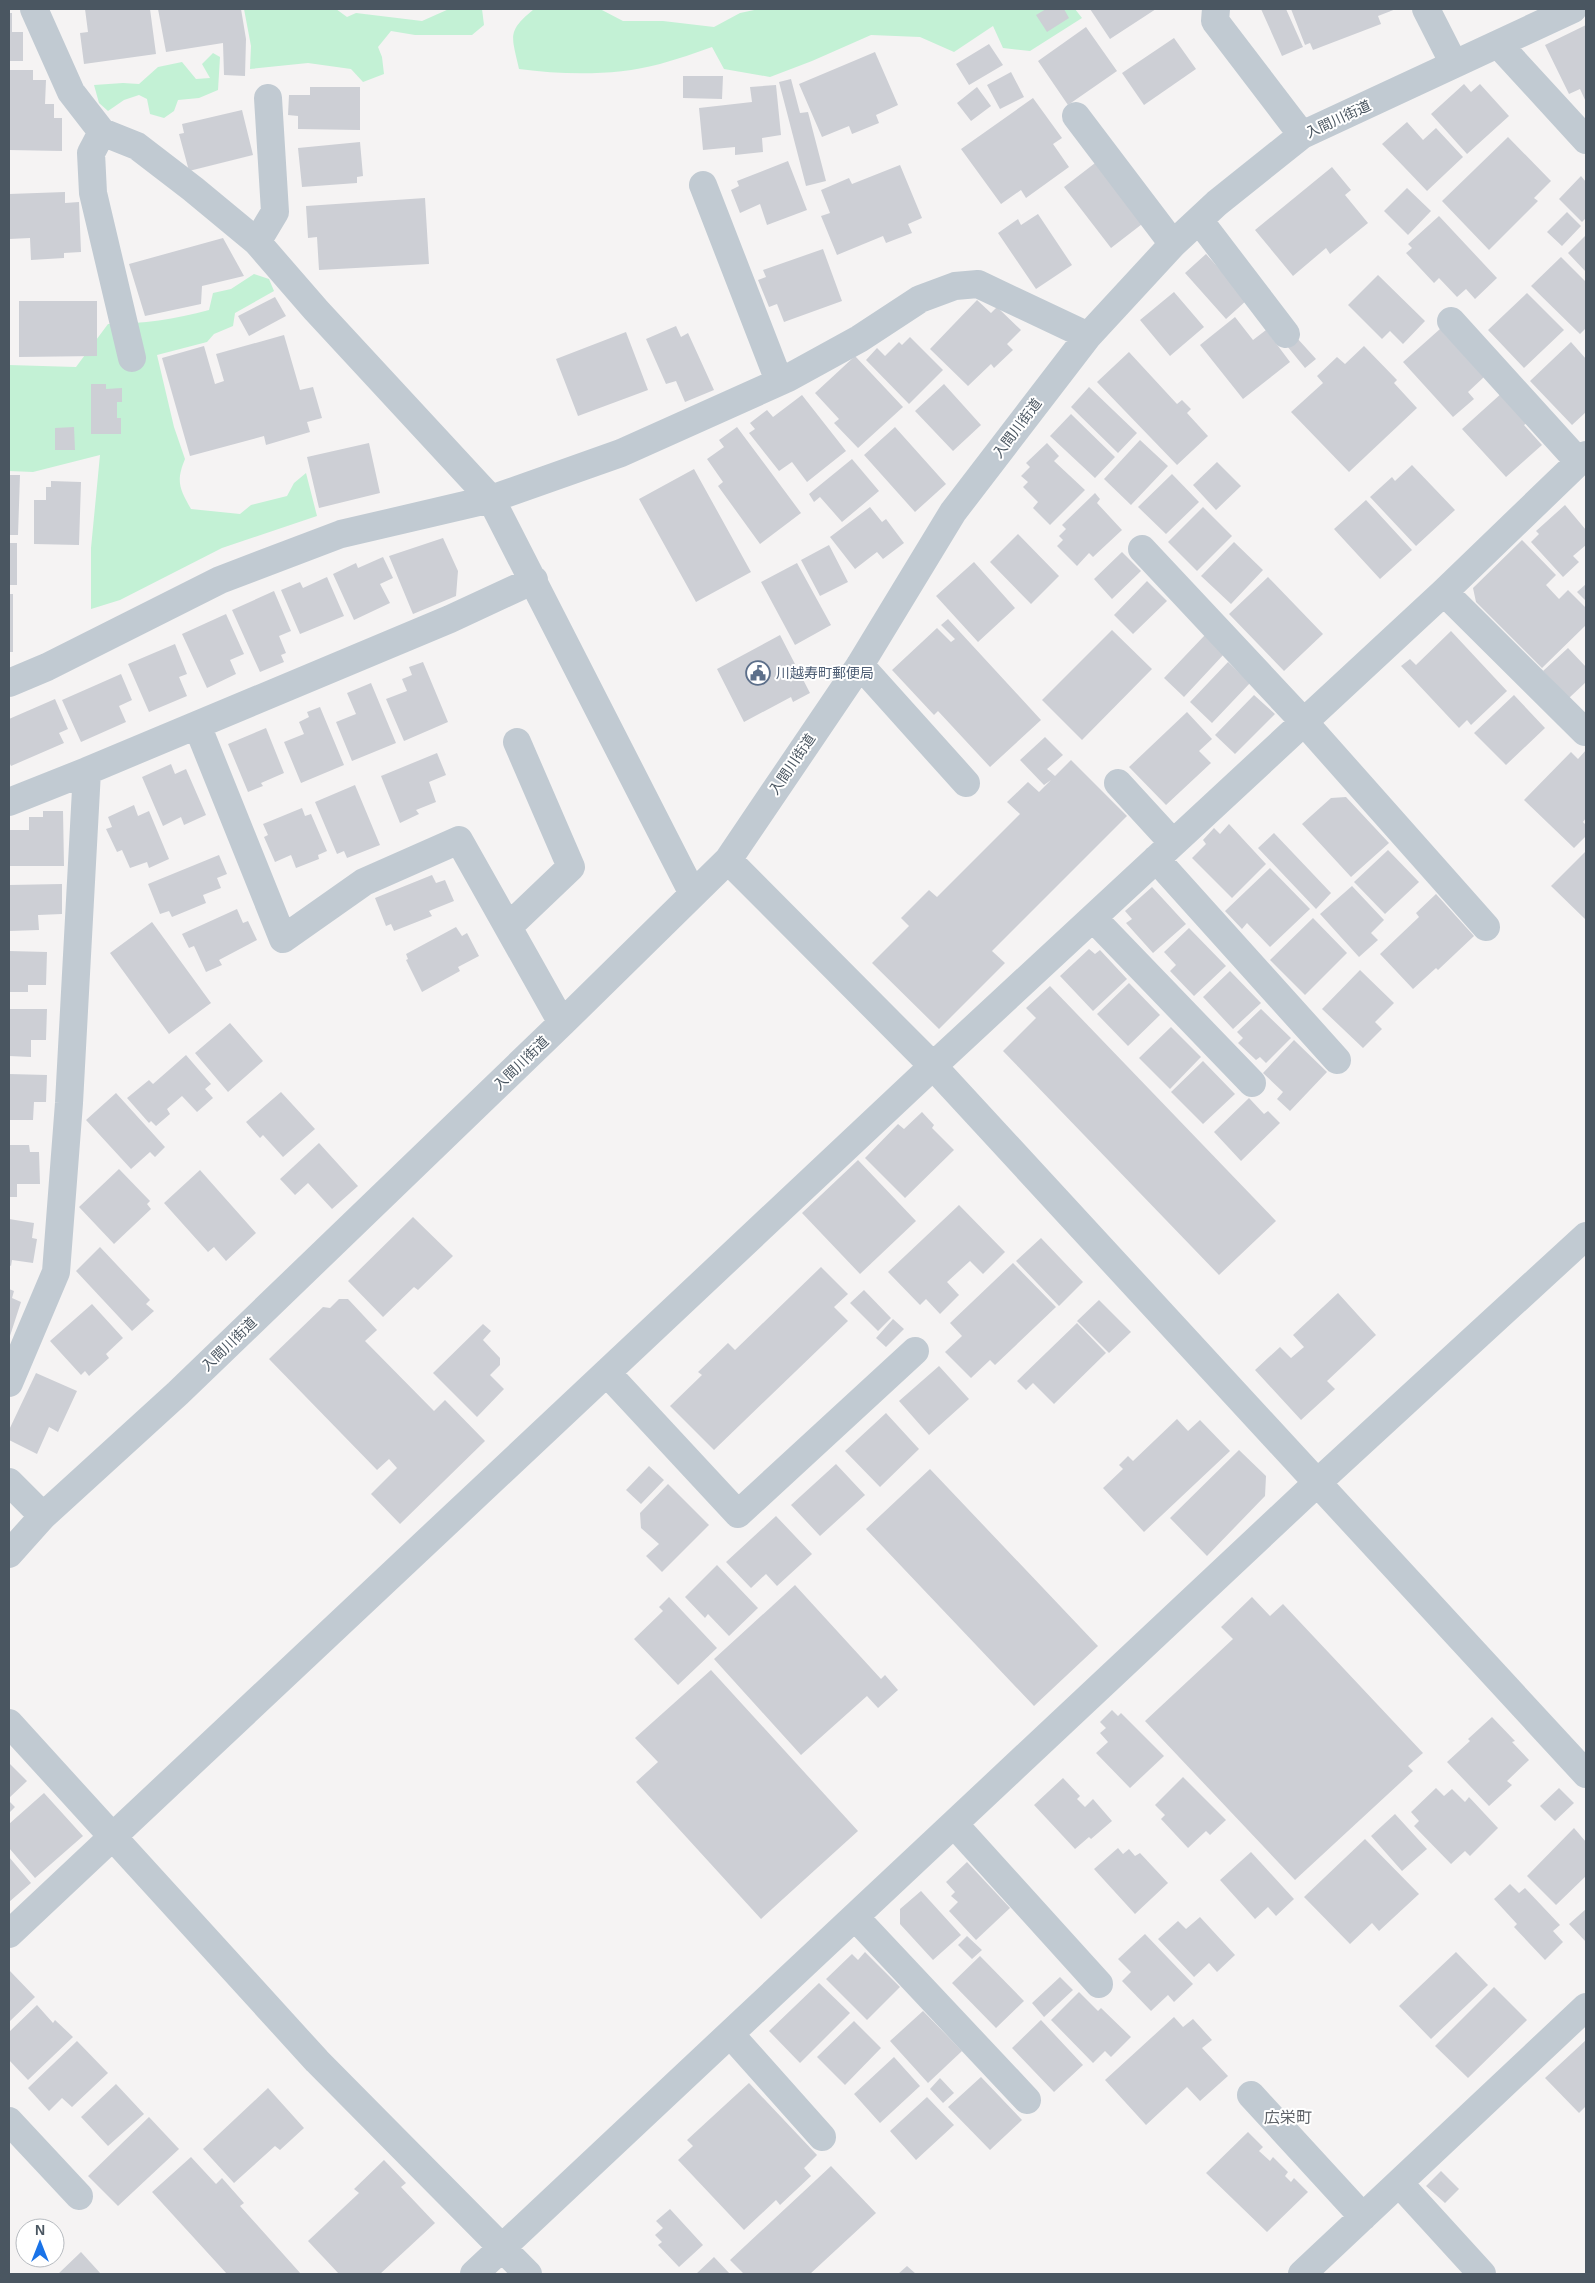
<svg xmlns="http://www.w3.org/2000/svg" width="1595" height="2283" viewBox="0 0 1595 2283" font-family="Helvetica,'Noto Sans JP',sans-serif">
<style>
.green{fill:#c3f1d5}
.building{fill:#cdcfd5}
.lines{fill:none;stroke-linecap:round;stroke-linejoin:round}
.minor{stroke:#c1cad2;stroke-width:28}
.labels{text-anchor:middle;stroke-width:4;stroke-linejoin:round;paint-order:stroke}
.street-label{font-size:14px;fill:#4a5661;stroke:#fff}
.service-label{font-size:14px;fill:#4e5e75;stroke:#fff;text-anchor:start}
.quarter-label{font-size:16px;fill:#5f6368;stroke:#fff}
</style>
<rect width="100%" height="100%" fill="#f5f3f3"/>
<path class="green" d="M244,9H336L347,17L356,13L422,21L449,9H482L484,25L472,35H415L391,31L378,47L382,57L384,74L363,82L351,69L308,63L250,69L251,46Z
M534,9H600L623,21H663L714,27L740,13L759,9H1075L1082,18L1030,51L1003,48L993,26L954,52L920,37L871,35L812,61L770,77L724,69L712,47C695,53 678,59 660,64C615,76 565,75 519,69C512,36 506,32 534,9Z
M213,53L220,57L218,90L199,98L178,100L174,111L164,118L150,114L147,99L139,95L124,100L108,111L99,103L94,85L123,83L139,84L158,67L182,62L196,79L210,78L202,64Z
M254,274L269,279L274,291L235,313L233,326L214,334L207,342L157,355L174,427L185,459C176,481 179,488 191,509L240,514L251,505L287,496L294,483L306,473L317,516L222,548L120,600L91,609V548L100,455L33,472L9,471V365L76,367L108,324C143,324 175,319 209,310L213,293L231,289Z"/>
<path class="building" d="M85,9H150L156,54L84,64L80,33L88,32Z
M158,9H241L246,39L245,76L224,75L223,43L166,52Z
M1046,9H1064L1069,18L1047,32L1036,15Z
M1090,9H1156L1110,39Z
M1261,9H1286L1303,47L1282,56Z
M1291,9H1396L1378,16L1381,24L1313,50L1310,43L1305,45Z
M9,13H12V32H23V61H9Z
M1586,25V102L1580,89L1569,94L1545,45Z
M1086,27L1117,71L1068,105L1038,61Z
M1174,38L1196,69L1144,105L1122,73Z
M989,44L1003,65L969,85L956,64Z
M875,52L898,105L876,115L879,123L852,134L849,126L822,137L799,84Z
M9,70H33V80H46L45,104H54V118H62V151L9,150Z
M1011,72L1024,97L1000,109L987,85Z
M683,76H723L722,99L683,98Z
M791,79L800,113L808,112L826,181L806,186L779,82Z
M1464,84L1471,92L1480,84L1509,116L1467,154L1431,114Z
M776,85L781,135L762,138L763,152L735,155V147L703,150L699,108L752,102L750,87Z
M310,87H360V130L298,129V116L288,115L289,95H310Z
M977,87L991,106L971,121L957,103Z
M1033,98L1062,138L1053,144L1069,167L1026,198L1021,190L1001,204L961,149Z
M242,110L253,155L189,171L179,134L184,133L182,124Z
M1407,122L1423,140L1436,128L1463,157L1427,191L1382,144Z
M1508,137L1551,181L1534,198L1538,201L1489,250L1442,201Z
M360,142L363,176L357,177V183L302,187L298,148Z
M1099,160L1146,221L1111,248L1064,187Z
M788,161L807,210L767,225L760,204L740,213L731,190L739,186L737,181Z
M900,165L922,218L908,224L912,233L886,243L883,236L837,255L821,216L830,213L821,190L849,178L852,184Z
M1332,167L1351,190L1345,195L1368,223L1330,254L1326,248L1293,276L1255,230Z
M1581,176L1586,182V218L1582,222L1559,199Z
M1407,188L1431,211L1408,235L1384,211Z
M65,192V203L79,202L81,252L64,253V258L31,260L30,238L9,239V194Z
M425,198L429,264L319,270L317,237L308,238L306,206Z
M1567,212L1581,226L1562,246L1547,232Z
M1038,214L1072,265L1036,289L998,233L1018,219L1021,225Z
M1439,216L1497,278L1475,299L1466,289L1457,297L1439,278L1434,283L1406,253L1412,248L1408,244Z
M1586,235V272L1568,253Z
M223,238L244,276L202,286L201,304L145,316L129,264Z
M823,249L842,301L784,322L777,304L769,307L758,280L766,277L763,270Z
M1206,254L1247,300L1226,319L1185,273Z
M1561,257L1586,282V328L1580,334L1531,286Z
M1378,275L1425,321L1403,344L1390,331L1382,339L1348,305Z
M1174,292L1204,327L1170,356L1140,320Z
M1527,293L1564,330L1524,368L1488,330Z
M275,297L286,316L249,336L238,316Z
M977,300L991,313L997,307L1021,330L1007,344L1013,350L994,368L991,364L968,386L930,349Z
M19,301H97V356L19,357Z
M1235,317L1253,340L1266,330L1290,362L1243,399L1200,345Z
M676,326L681,337L688,333L714,390L685,402L676,381L666,384L646,339Z
M1440,329L1484,377L1468,392L1474,399L1453,417L1403,362Z
M626,332L648,390L578,416L556,359Z
M284,335L300,390L313,387L322,418L307,422L310,432L266,445L264,436L190,456L162,358L204,346L215,384L224,381L216,354Z
M910,337L943,370L909,404L866,360L877,348L885,356L899,342L902,345Z
M1297,338L1316,359L1305,368L1287,346Z
M1571,342L1586,359V412L1572,425L1530,381Z
M1364,346L1397,380L1394,383L1417,408L1349,472L1291,412L1323,383L1317,376L1337,357L1345,364Z
M1129,352L1177,404L1182,400L1191,409L1187,413L1208,436L1177,465L1097,382Z
M855,356L903,407L858,448L834,423L839,419L815,393Z
M91,384H106V389L122,388V402H117V418H121V434H91Z
M944,384L981,425L953,451L915,411Z
M1089,387L1137,433L1118,453L1071,407Z
M1503,392L1530,421L1524,425L1542,445L1506,477L1462,429Z
M802,395L846,451L807,482L792,462L779,471L749,433L755,429L750,423L767,410L773,417Z
M1071,414L1115,457L1095,478L1050,436Z
M74,427L75,450H55V428Z
M737,427L801,513L760,544L718,486L723,482L707,459L724,447L719,440Z
M895,427L946,484L915,512L864,455Z
M1140,440L1168,466L1131,505L1104,479Z
M369,443L380,493L319,508L307,457Z
M1047,443L1059,456L1054,461L1085,490L1050,525L1033,508L1038,502L1023,487L1028,482L1021,476L1030,467L1026,463Z
M852,459L879,491L842,522L820,497L814,502L809,494Z
M1217,462L1241,486L1216,510L1193,485Z
M1412,465L1455,510L1416,546L1370,497L1392,477L1395,481Z
M694,469L751,572L696,602L639,499Z
M1172,474L1199,502L1166,534L1138,507Z
M9,475H20L18,535H9Z
M51,481L81,482L79,545L34,544V500H46V487H51Z
M1095,493L1100,499L1097,503L1122,530L1093,557L1089,553L1077,566L1057,546L1063,540L1059,536L1066,529L1062,525Z
M1366,500L1412,550L1380,579L1334,529Z
M1565,505L1586,530V545L1573,556L1579,562L1563,577L1531,542L1539,534L1536,531Z
M870,507L882,522L886,519L904,543L883,559L877,552L855,569L830,537Z
M1203,507L1232,536L1197,571L1168,542Z
M1018,534L1059,576L1031,604L990,562Z
M443,538L458,571L456,596L413,614L389,556Z
M1522,540L1556,575L1546,585L1559,599L1568,590L1586,608V625L1542,668L1476,602L1473,588Z
M1234,542L1263,570L1231,604L1201,576Z
M9,543H17V585H9Z
M829,545L848,582L820,596L801,560Z
M1122,552L1141,571L1112,599L1094,579Z
M383,557L393,578L380,584L390,603L354,620L333,574L356,563L358,568Z
M974,562L1015,608L978,642L936,596Z
M797,563L831,625L795,645L761,582Z
M327,577L344,616L300,634L281,590L300,582L303,588Z
M1268,577L1323,634L1284,671L1229,614Z
M1147,581L1167,601L1133,634L1114,615Z
M1586,584V601L1577,592Z
M274,591L291,631L279,636L286,653L281,655L284,662L260,672L232,610Z
M9,594H13V652H9Z
M226,614L244,654L230,660L236,674L207,688L182,634Z
M948,619L1041,720L990,767L938,711L934,715L892,670L937,628L951,642L955,639L941,625Z
M1112,630L1152,669L1082,740L1042,700Z
M1451,631L1507,691L1471,725L1467,720L1459,728L1401,666L1410,659L1416,665Z
M780,635L810,693L793,702L791,697L744,722L717,669Z
M1205,635L1225,653L1184,697L1164,678Z
M175,644L187,674L179,677L187,696L149,712L128,664Z
M1568,648L1586,667V682L1569,698L1543,671Z
M423,662L448,722L404,741L386,699L407,691L402,679L412,675L409,667Z
M1228,662L1250,683L1212,723L1190,702Z
M121,674L132,700L119,706L126,722L81,742L62,700Z
M371,683L396,743L352,761L336,722L356,714L347,693Z
M1254,695L1275,714L1235,754L1215,735Z
M1514,695L1545,728L1506,765L1474,733Z
M55,699L68,729L59,733L64,743L11,766L9,762V719Z
M320,707L344,765L301,783L284,742L304,734L299,722L309,717L307,712Z
M1187,712L1212,739L1199,751L1211,763L1166,805L1129,767Z
M266,728L284,773L261,783L263,786L248,792L228,744Z
M1045,737L1063,755L1047,769L1055,776L1071,760L1127,816L992,951L1005,963L939,1029L872,963L909,926L901,918L929,890L937,897L1020,814L1007,802L1028,782L1039,792L1051,780L1044,785L1020,760Z
M1586,750V818L1583,822L1586,825V836L1574,848L1524,800L1571,752L1578,759Z
M437,753L446,775L429,782L436,802L416,810L419,814L400,823L381,776Z
M171,764L175,774L186,769L206,815L184,825L181,817L163,826L142,777Z
M355,785L380,845L347,858L344,851L337,854L315,802Z
M1346,797L1389,843L1351,877L1302,824L1331,798Z
M134,805L138,816L149,811L169,859L149,868L147,862L130,868L122,850L117,852L106,829L112,827L108,817Z
M302,808L305,816L311,814L327,851L318,855L319,859L296,868L291,855L275,862L264,837L268,835L263,824Z
M43,811H63L64,866H9V830H29V817H43Z
M1229,824L1266,864L1232,898L1192,858L1206,844L1203,840L1214,828L1220,834Z
M1274,833L1331,893L1316,909L1258,848Z
M1388,850L1419,882L1385,914L1354,882Z
M1586,851V920L1551,886Z
M219,855L227,874L217,878L221,888L203,895L206,903L172,917L169,911L160,914L148,884Z
M1270,868L1310,909L1270,947L1247,923L1242,929L1225,911Z
M432,875L436,883L445,880L454,901L429,911L432,916L394,931L391,924L386,926L375,898Z
M62,884V914L38,915L39,930L9,931V885Z
M1352,886L1384,920L1371,933L1378,940L1359,957L1320,914Z
M1152,887L1186,924L1153,953L1126,923L1132,919L1125,911Z
M1436,894L1474,936L1438,970L1436,968L1413,989L1380,954L1419,917L1416,913Z
M237,909L243,923L248,921L257,940L219,960L222,965L206,972L194,946L189,948L182,934Z
M1313,918L1347,953L1305,995L1270,960Z
M152,922L211,1003L169,1034L110,953Z
M456,927L462,936L467,933L479,956L458,967L460,971L422,992L406,960L408,959L406,954Z
M1189,928L1226,966L1194,996L1170,971L1176,965L1164,952Z
M1089,949L1095,954L1100,950L1127,979L1093,1011L1060,976Z
M9,951L47,952L46,985H28V992H9Z
M1360,970L1394,1003L1375,1022L1382,1029L1363,1048L1322,1009Z
M1230,971L1261,1003L1233,1029L1203,997Z
M1129,983L1160,1015L1128,1046L1097,1014Z
M1050,986L1276,1221L1219,1275L1003,1051L1036,1018L1026,1008Z
M9,1009H47L46,1040H31V1057L9,1056Z
M1261,1009L1291,1038L1266,1063L1260,1057L1256,1060L1238,1043L1243,1038L1237,1032Z
M230,1023L263,1061L228,1092L195,1053Z
M1171,1027L1201,1057L1170,1089L1139,1058Z
M1294,1040L1327,1072L1290,1111L1277,1099L1283,1092L1263,1073Z
M186,1055L211,1084L205,1089L213,1098L197,1112L182,1096L167,1109L170,1114L156,1126L151,1121L149,1123L127,1098L149,1080L153,1084Z
M1203,1061L1235,1094L1203,1124L1171,1092Z
M9,1074L47,1075L46,1102H34L33,1120H9Z
M281,1092L315,1129L283,1157L263,1135L260,1138L246,1122Z
M116,1093L165,1147L155,1157L150,1152L131,1169L86,1120Z
M1249,1098L1264,1114L1268,1111L1280,1123L1241,1161L1214,1132Z
M922,1112L934,1125L932,1128L954,1150L905,1198L865,1158L898,1124L904,1129Z
M319,1143L358,1186L332,1209L308,1183L295,1195L280,1179Z
M9,1145H29L30,1152H39L40,1184H17V1197H9Z
M858,1160L916,1221L860,1274L802,1213Z
M119,1169L150,1201L147,1204L151,1209L114,1244L79,1207Z
M200,1170L256,1233L226,1261L214,1247L208,1252L164,1203Z
M959,1205L1005,1252L983,1274L970,1261L947,1282L959,1295L940,1314L926,1299L920,1305L888,1272Z
M413,1217L453,1256L418,1290L414,1287L383,1317L348,1281Z
M9,1219L34,1223L32,1238L37,1239L33,1263L12,1260L11,1266L9,1265Z
M1041,1238L1083,1282L1059,1306L1016,1261Z
M100,1247L150,1300L146,1304L154,1311L132,1331L76,1271Z
M1013,1263L1056,1307L995,1365L990,1360L971,1378L945,1352L962,1336L950,1323Z
M821,1267L848,1294L834,1307L848,1321L714,1450L670,1406L702,1375L698,1372L728,1343L735,1350Z
M9,1289L14,1291L12,1298L21,1302L9,1339Z
M864,1290L891,1318L878,1331L850,1303Z
M1338,1293L1376,1335L1327,1381L1335,1389L1301,1420L1255,1370L1280,1347L1291,1358L1304,1347L1293,1335Z
M339,1299H348L377,1330L365,1341L434,1411L445,1400L485,1441L400,1524L371,1494L397,1468L389,1459L377,1470L269,1359L323,1307L330,1308Z
M1099,1300L1131,1332L1109,1353L1077,1321Z
M92,1304L123,1338L106,1354L109,1358L89,1376L85,1371L81,1375L50,1341Z
M893,1319L904,1329L886,1347L876,1338Z
M1077,1323L1106,1353L1054,1404L1033,1383L1026,1390L1017,1381Z
M483,1324L491,1331L483,1340L500,1358V1365L490,1375L504,1389L477,1417L433,1373Z
M939,1366L969,1399L929,1435L899,1401Z
M36,1373L77,1391L58,1432L49,1427L37,1454L9,1440V1430Z
M886,1413L919,1449L880,1487L845,1451Z
M1177,1419L1188,1431L1200,1420L1230,1451L1144,1532L1103,1488L1123,1469L1119,1465L1128,1456L1133,1461Z
M1239,1450L1266,1476L1265,1496L1207,1556L1170,1518Z
M836,1464L865,1495L820,1536L791,1505Z
M649,1466L664,1480L641,1504L626,1490Z
M930,1469L1098,1646L1034,1706L866,1529Z
M668,1484L709,1525L662,1572L646,1556L659,1544L641,1528L640,1513Z
M776,1516L812,1554L777,1586L766,1574L751,1588L726,1562Z
M717,1565L758,1608L729,1636L708,1614L705,1618L685,1597Z
M795,1585L881,1679L885,1675L898,1690L878,1708L867,1696L801,1755L714,1659Z
M669,1597L717,1648L678,1685L634,1639L663,1611L659,1607Z
M1252,1597L1270,1616L1283,1604L1423,1753L1408,1766L1413,1771L1295,1880L1145,1721L1233,1639L1221,1627Z
M711,1670L858,1831L761,1919L636,1782L658,1762L635,1738Z
M1112,1710L1118,1716L1121,1713L1164,1756L1130,1788L1096,1753L1108,1742L1100,1733L1106,1728L1100,1722Z
M1492,1717L1515,1741L1512,1742L1529,1760L1507,1781L1512,1785L1489,1806L1447,1762L1470,1741L1468,1739Z
M9,1763L27,1781L9,1798Z
M1183,1777L1226,1820L1210,1835L1206,1831L1188,1848L1161,1819L1165,1815L1155,1805Z
M1063,1778L1080,1796L1077,1799L1085,1807L1093,1799L1112,1821L1091,1839L1089,1837L1075,1849L1034,1805Z
M1436,1788L1444,1796L1452,1789L1465,1802L1469,1797L1498,1828L1470,1856L1465,1851L1451,1864L1414,1826L1419,1821L1411,1812Z
M1559,1788L1574,1803L1555,1821L1540,1806Z
M44,1793L83,1836L35,1878L9,1848V1824Z
M9,1801L15,1807L9,1813Z
M1395,1814L1427,1849L1402,1871L1371,1836Z
M1574,1828L1586,1842V1876L1556,1905L1527,1876Z
M1365,1839L1419,1894L1379,1931L1372,1923L1350,1944L1304,1897Z
M1118,1848L1123,1854L1129,1849L1135,1856L1140,1853L1168,1883L1135,1914L1094,1869Z
M1251,1852L1294,1899L1276,1916L1268,1907L1255,1919L1220,1880Z
M9,1857L31,1883L9,1902Z
M967,1862L1010,1908L976,1940L949,1911L958,1902L951,1896L955,1892L946,1882Z
M1510,1884L1519,1893L1525,1888L1560,1925L1553,1931L1563,1942L1545,1960L1514,1927L1517,1924L1494,1899Z
M921,1891L961,1935L933,1960L900,1924V1909Z
M1586,1909V1942L1569,1924Z
M1200,1917L1235,1955L1217,1972L1209,1963L1194,1977L1158,1939L1178,1921L1186,1929Z
M1145,1934L1193,1984L1174,2002L1168,1995L1151,2011L1122,1981L1131,1972L1118,1959Z
M967,1936L982,1950L972,1959L958,1945Z
M865,1952L900,1987L867,2020L826,1979L852,1954L858,1960Z
M1456,1952L1488,1985L1431,2039L1399,2006Z
M980,1956L1024,2001L996,2028L952,1983Z
M9,1970L35,1997L9,2022Z
M1060,1977L1073,1990L1044,2017L1032,2003Z
M819,1983L850,2013L800,2063L769,2031Z
M1494,1987L1527,2020L1468,2078L1435,2046Z
M1079,1992L1098,2011L1101,2008L1131,2037L1111,2057L1105,2051L1093,2063L1051,2020Z
M37,2005L53,2023L55,2020L73,2037L28,2080L9,2060V2032Z
M923,2011L962,2051L928,2083L890,2041Z
M1174,2017L1183,2027L1193,2019L1212,2040L1202,2048L1228,2076L1200,2101L1187,2087L1146,2125L1105,2080Z
M1041,2020L1083,2065L1054,2092L1012,2048Z
M854,2021L881,2048L845,2085L817,2057Z
M1586,2040V2106L1579,2113L1545,2078Z
M77,2041L108,2073L72,2107L62,2098L49,2111L28,2088Z
M894,2057L920,2086L880,2123L854,2094Z
M981,2077L1022,2120L990,2150L948,2107Z
M940,2078L954,2093L943,2103L930,2089Z
M749,2083L817,2155L804,2168L811,2176L780,2205L776,2200L744,2230L678,2160L693,2146L687,2140Z
M116,2084L144,2114L108,2146L81,2117Z
M268,2088L304,2128L280,2150L275,2146L234,2183L203,2149Z
M927,2097L954,2125L916,2160L890,2131Z
M149,2117L179,2149L118,2206L88,2176Z
M1248,2132L1263,2147L1259,2151L1270,2161L1273,2157L1288,2172L1285,2176L1291,2182L1294,2178L1308,2192L1267,2232L1206,2173Z
M191,2157L216,2184L222,2178L244,2203L240,2206L301,2274H227L152,2192Z
M384,2160L406,2183L401,2187L435,2223L380,2274H339L308,2241L359,2193L354,2189Z
M831,2166L876,2213L810,2274H744L730,2260Z
M1441,2171L1459,2189L1445,2203L1426,2186Z
M670,2209L703,2245L679,2267L658,2245L662,2242L655,2235L663,2228L656,2221Z
M81,2252L101,2274H58Z
M714,2257L730,2274H696Z
M907,2266L916,2274H898Z"/>
<g class="lines">
<path class="minor" d="M34,9L71,92L102,132L137,146L193,189L257,242L316,310L491,499L693,894
M1216,9L1215,21L1302,135
M1426,9L1454,64
M1498,44L1586,140
M1076,116L1173,244
M102,132L91,153L93,193L132,358
M703,185L779,381
M1199,220L1286,334
M257,242L275,212L268,98
M1451,321L1579,462
M1142,549L1304,722L1486,927
M1444,592L1585,732
M860,665L966,783
M9,683L47,667L220,580L341,534L491,499L621,453L788,378L859,339L920,299L955,286L978,284L1088,336
M197,725L283,939L364,882L459,840L562,1023
M1118,783L1173,843
M9,802L87,771
M1156,859L1337,1060
M728,860L933,1066L1586,1774
M1093,918L1252,1083
M508,927L571,867L517,742
M607,1373L738,1514L915,1351
M9,1383L56,1272L69,1103L87,771L450,619L534,580
M9,1482L43,1516
M9,1554L43,1516L178,1393L562,1023L728,860L860,665L953,512L1088,336L1173,244L1217,203L1302,135L1573,9
M9,1723L317,2061L528,2274
M954,1824L1099,1984
M855,1917L1027,2100
M9,1934L933,1066L1444,592L1586,455
M730,2034L822,2137
M1251,2095L1363,2217
M9,2121L79,2196
M1399,2183L1482,2274
M474,2274L1317,1483L1586,1236
M1302,2274L1586,2007"/>
</g>
<defs>
<g id="civic-ring" transform="scale(1.25)"><circle r="9.5" fill="#fff" stroke="#5c6f8a" stroke-width="1.5"/><path d="M-.6-6.5H3V-4.5H.6V-3L4-1V1h2V6H-6V1h2V-1L-.6-3ZM-1.2 2.5V6h2.4V2.5Z" fill="#5c6f8a"/></g>
</defs>
<g fill-rule="evenodd">
<use href="#civic-ring" x="758" y="673"/>
</g>
<g class="labels">
<g class="street-label">
<text transform="translate(1338 119) rotate(-25)" y="5">入間川街道</text>
<text transform="translate(1017 428) rotate(-53)" y="5">入間川街道</text>
<text transform="translate(792 764) rotate(-56)" y="5">入間川街道</text>
<text transform="translate(521 1063) rotate(-44)" y="5">入間川街道</text>
<text transform="translate(229 1344) rotate(-44)" y="5">入間川街道</text>
</g>
<g class="service-label">
<text x="776" y="678">川越寿町郵便局</text>
</g>
<g class="quarter-label">
<text x="1288" y="2123">広栄町</text>
</g>
</g>
<rect width="1595" height="2283" fill="none" stroke="#4a5661" stroke-width="20"/>
<g transform="translate(40 2243)"><circle r="24" fill="#ffffff" stroke="#b7bbc0"/>
<path d="M0-4L9 19L0 12L-9 19Z" fill="#1a73e8"/>
<text y="-8" font-size="14" font-weight="bold" text-anchor="middle" fill="#4a5661">N</text>
</g>
</svg>
